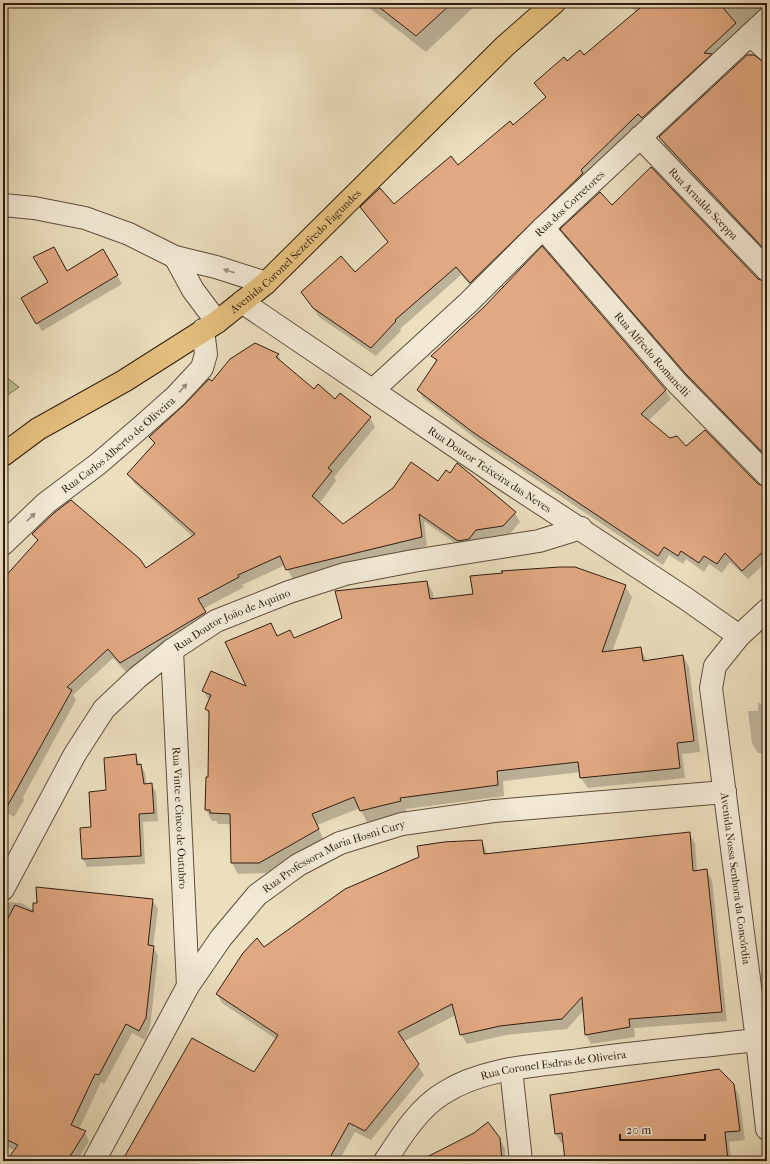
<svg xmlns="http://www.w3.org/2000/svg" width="770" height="1164" viewBox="0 0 770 1164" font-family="'IM FELL French Canon',serif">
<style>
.green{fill:#bcc08e;stroke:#766e50}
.shadow{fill:#0003}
.building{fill:#e1a983;stroke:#301c11}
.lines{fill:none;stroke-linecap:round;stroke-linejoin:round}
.minor-casing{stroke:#5f4d3c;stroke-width:24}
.major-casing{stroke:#301c11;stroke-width:24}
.minor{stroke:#f2ead5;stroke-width:22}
.major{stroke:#e6c07f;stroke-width:22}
.oneway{fill:#9b8d7d}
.labels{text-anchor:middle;stroke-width:3.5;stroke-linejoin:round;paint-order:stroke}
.street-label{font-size:11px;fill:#301c11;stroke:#f2ead5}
</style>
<rect width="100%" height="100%" fill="#ebdfbe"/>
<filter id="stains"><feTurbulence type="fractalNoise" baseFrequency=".005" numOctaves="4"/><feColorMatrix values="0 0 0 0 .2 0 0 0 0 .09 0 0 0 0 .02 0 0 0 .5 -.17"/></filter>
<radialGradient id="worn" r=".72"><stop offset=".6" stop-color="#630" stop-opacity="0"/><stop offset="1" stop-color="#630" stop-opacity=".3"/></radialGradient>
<path class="green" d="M3,375L19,387L3,398Z"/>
<path class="shadow" d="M363,3H478L426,52Z
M628,3H767V17L476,292L461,275L400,329L401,331L376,356L319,317L302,292L355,274L388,243L362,207L394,206L458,166L513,126L546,98L535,83L566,63L584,57L636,12Z
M750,53L764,63H767V254L665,146L660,137Z
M612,206L767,283V460L691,382L567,238L562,229Z
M542,248L666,391L671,399L648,421L669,439L767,488V567L764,564L748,579L730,562L722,573L709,564L704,572L686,559L683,564L669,555L663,565L480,442L423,398L418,390L437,363L433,356L485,307Z
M103,251L122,284L42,331L23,299Z
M278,355L283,365L314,390L370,418L375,427L334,477L336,481L319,504L343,525L438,482L515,513L520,522L509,535L481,539L465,550L424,521L427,546L293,579L285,565L242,585L244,587L203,609L211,622L126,672L113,658L73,695L76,700L23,797L24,800L14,817L3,811V580L38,541L33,534L146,569L193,537L134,483L128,474L155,445L150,437L212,382Z
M427,582L433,593L434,600L625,586L632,597L612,652L640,648L647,661L683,656L689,667L700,752L682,754L685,778L588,788L581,778V772L503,781L504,796L406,809V812L367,822L360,808L317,825L324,840L266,873L238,874L232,863L231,824H218L216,821H212L206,810L207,778H209L210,717L206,709L209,701L204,691L248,688L271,624L278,637L294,639Z
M758,703L767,705V758L764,753H758L752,743L748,711H758Z
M135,755L145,773L147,785L151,784L156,792L158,821L143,822L145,864L87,867L83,859L107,791Z
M689,833L695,843L697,871H707L712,880L727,1021L634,1028L635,1037L591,1044L586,1035L584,1010L567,1029L506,1035L467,1044L461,1034L456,1015L403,1042L424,1075L371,1140L355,1132L339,1161H124L255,1073L276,1039L222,1003L217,994L264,948L482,841L488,855Z
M763,843H767V878Z
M152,900L158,909L153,947L158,956L150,1027L145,1040L132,1033L104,1084L101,1082L79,1129L84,1132L89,1141L77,1161H10L16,1151L3,1145V902L21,903L39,913Z
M733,1085L739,1095L745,1140L729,1142L731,1161H566L564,1143H561L556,1134Z
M499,1138L505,1148L506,1161H444Z"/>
<path class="building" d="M374,3H452L416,36Z
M646,3H719L736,23L704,53L712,54L642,118L638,114L581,170L583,173L470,283L456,267L395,320L396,321L371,348L313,308L301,292L341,256L355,272L388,242L360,207L380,188L394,204L451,156L458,165L510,121L513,125L546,97L534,83L564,57L567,61L580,50L584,55Z
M747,55H754L767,65V252L659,137Z
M651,167L758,279L767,282V457L685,373L560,229L600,192L612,205Z
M542,246L666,390L641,414L670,438L677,436L686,446L705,430L758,484L767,487V548L742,571L725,553L717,564L704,556L699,563L681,551L678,556L664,547L658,556L474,433L417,390L437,360L431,356L484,307Z
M54,247L67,271L103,249L118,275L36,324L21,298L48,282L33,257Z
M255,343L279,354L276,357L314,389L318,384L335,399L340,393L371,417L328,468L332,471L312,496L343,524L393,488L411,462L438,481L446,470L450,473L457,463L516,512L503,526L476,530L469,539L458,541L419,514L422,537L286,570L280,556L238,575L239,577L198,599L206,612L120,663L108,649L67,687L72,690L3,814V579L38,540L32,534L54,513L71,500L140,559L146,568L195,534L127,474L155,443L149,437L184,405L209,379L212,381L230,359Z
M560,567H575L626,585L602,652L641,647L643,661L683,655L694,741L677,743L680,768L580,778L578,762L497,771L498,785L400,798L401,801L360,811L354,797L312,814L319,829L259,863H231L230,814L210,813V810H205L206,777H208L209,711L205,709L211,695L202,691L211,671L246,686L225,642L271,623L277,636L290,630L294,638L342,618L335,591L427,581L430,599L473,594L470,576L503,573L501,571Z
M136,754L137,765L141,764L144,784L152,783L154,813L139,814L141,856L82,859L80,828L91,827L89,792L106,790L104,758Z
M690,832L693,871L707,869L722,1012L629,1019L630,1027L585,1035L582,997L562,1019L500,1026L460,1035L452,1004L398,1032L419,1064L365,1131L349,1123L328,1161H122L192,1038L254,1072L278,1035L216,994L243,953L257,938L264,947L345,889L419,857L417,846L444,842L482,840L484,854Z
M36,887L153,899L148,945L154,946L146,1018L139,1031L126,1024L99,1075L95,1074L71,1125L86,1131L67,1161H6L18,1145L3,1138V927L15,905L33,912V903H37Z
M719,1069L734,1084L740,1131L725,1132L728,1161H565L562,1133L555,1134L550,1095Z
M488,1122L500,1138L502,1161H419L474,1133Z"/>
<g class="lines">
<g class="minor-casing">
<g id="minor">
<path d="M750,35L767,50"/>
<path id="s1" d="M640,137L767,270"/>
<path d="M3,205L34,208L85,218L129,234L175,257L216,267L266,283"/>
<path id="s2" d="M543,228L677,383L767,475"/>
<path d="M175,257L193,290L217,322"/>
<path id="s3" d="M242,302L493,472L685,598L739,636"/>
<path id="s4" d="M373,390L469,302L543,228L767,19"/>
<path id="s5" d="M3,544L46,503L98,464L141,427L176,396L202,368L206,354L203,330"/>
<path id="s6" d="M767,610L739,636L715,666L711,688L757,1040L767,1129"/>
<path id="s7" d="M172,650L188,986"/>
<path id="s8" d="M3,889L75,754L104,709L138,677L172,650L216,621L289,592L345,574L413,561L539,541L581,528"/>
<path d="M511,1069L521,1161"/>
<path id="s9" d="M94,1161L188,986L221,938L257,895L298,865L340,843L402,824L494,811L725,792"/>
<path id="s10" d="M385,1161C401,1137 417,1110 442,1094C480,1069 529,1066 573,1061C634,1052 696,1047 757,1040"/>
</g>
</g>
<g class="major-casing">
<g id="major">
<path id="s11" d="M3,455L38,429L124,381L217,322L266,283L505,46L554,3"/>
</g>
</g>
<use href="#minor" class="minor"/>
<use href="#major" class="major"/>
</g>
<defs><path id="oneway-solid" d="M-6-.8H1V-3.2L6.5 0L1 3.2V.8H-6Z"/></defs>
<g class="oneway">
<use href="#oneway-solid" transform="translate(229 271) rotate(-162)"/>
<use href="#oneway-solid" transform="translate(183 388) rotate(-47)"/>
<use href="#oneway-solid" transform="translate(31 517) rotate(-43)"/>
</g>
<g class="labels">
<g class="street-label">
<text dy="4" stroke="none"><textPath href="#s4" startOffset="271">Rua dos Corretores</textPath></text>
<text dy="4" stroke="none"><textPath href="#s1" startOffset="92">Rua Arnaldo Sceppa</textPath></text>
<text dy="4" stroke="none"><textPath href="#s11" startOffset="358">Avenida Coronel Sezefredo Fagundes</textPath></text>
<text dy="4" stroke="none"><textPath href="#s2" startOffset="167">Rua Alfredo Romanelli</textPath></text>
<text dy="4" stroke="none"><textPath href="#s5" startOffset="152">Rua Carlos Alberto de Oliveira</textPath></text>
<text dy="4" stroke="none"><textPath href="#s3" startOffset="299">Rua Doutor Teixeira das Neves</textPath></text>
<text dy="4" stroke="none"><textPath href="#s8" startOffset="364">Rua Doutor João de Aquino</textPath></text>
<text dy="4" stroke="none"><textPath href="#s7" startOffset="168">Rua Vinte e Cinco de Outubro</textPath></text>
<text dy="4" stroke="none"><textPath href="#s9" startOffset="400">Rua Professora Maria Hosni Cury</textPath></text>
<text dy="4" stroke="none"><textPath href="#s6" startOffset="291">Avenida Nossa Senhora da Concórdia</textPath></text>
<text dy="4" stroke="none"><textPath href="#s10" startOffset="205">Rua Coronel Esdras de Oliveira</textPath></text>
</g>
</g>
<rect width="770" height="1164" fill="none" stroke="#ebdfbe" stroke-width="16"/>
<rect x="4" y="4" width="762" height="1156" fill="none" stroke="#301c11" stroke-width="2"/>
<rect x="8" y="8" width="754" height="1148" fill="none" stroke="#301c11"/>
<path d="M620 1134v6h85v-6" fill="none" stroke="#301c11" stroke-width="2"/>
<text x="626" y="1134" font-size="12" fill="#301c11" stroke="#f2ead5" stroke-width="3" paint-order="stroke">20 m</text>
<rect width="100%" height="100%" filter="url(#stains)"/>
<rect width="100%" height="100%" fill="url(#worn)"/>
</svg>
